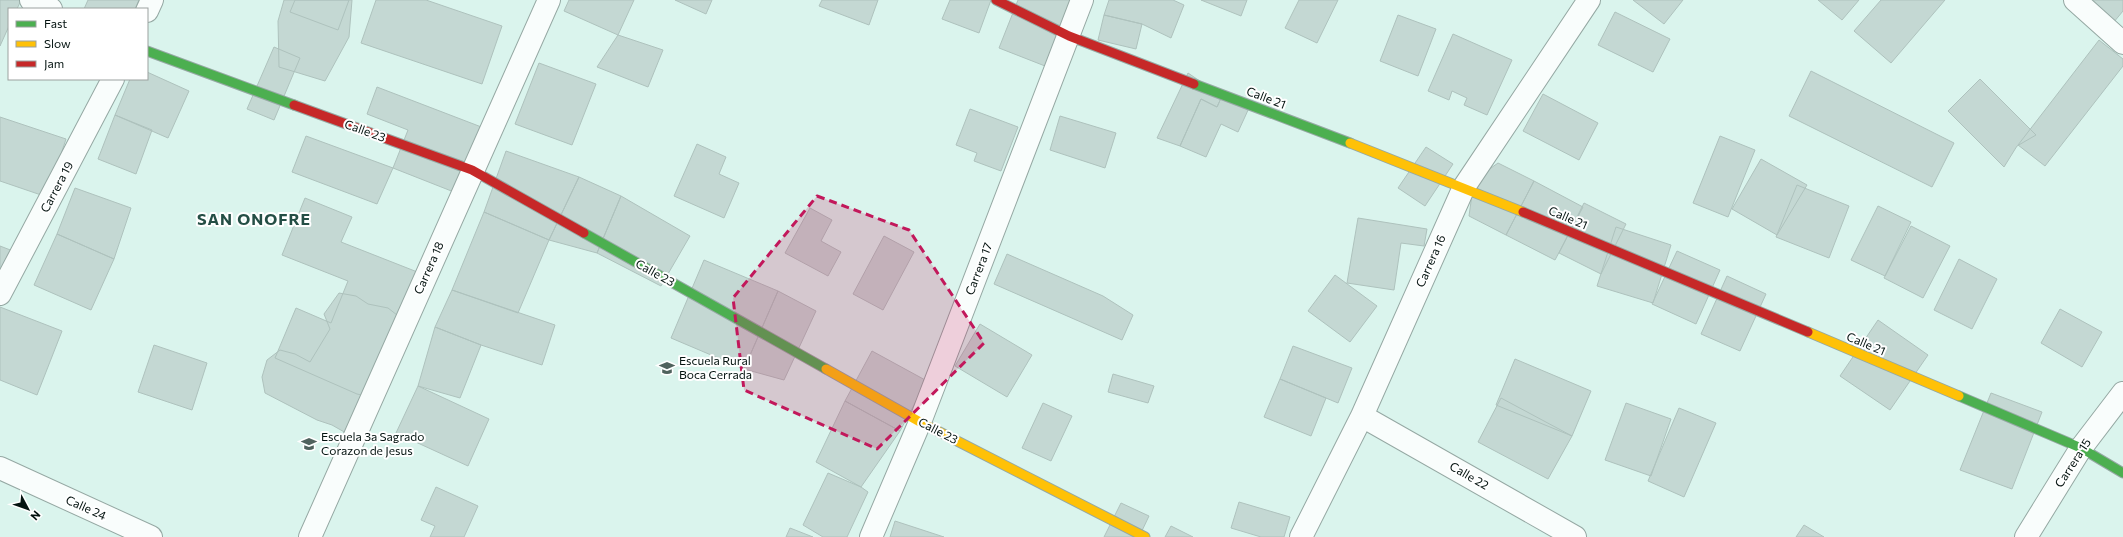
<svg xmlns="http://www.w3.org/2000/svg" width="2123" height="537" viewBox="0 0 2123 537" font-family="Commissioner,sans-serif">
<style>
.building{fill:#c4d8d3;stroke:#aec2bd}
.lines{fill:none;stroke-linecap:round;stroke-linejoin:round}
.street-casing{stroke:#95a8a3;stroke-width:24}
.fast-casing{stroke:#95a8a3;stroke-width:11}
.slow-casing{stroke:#95a8a3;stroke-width:11}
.jam-casing{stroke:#95a8a3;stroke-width:11}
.street{stroke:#f9fdfc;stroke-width:22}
.fast{stroke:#4caf50;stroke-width:9}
.slow{stroke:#ffc107;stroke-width:9}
.jam{stroke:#c62828;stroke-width:9}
.marked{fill:#c2185b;fill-opacity:0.2;stroke:#c2185b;stroke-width:3;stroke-dasharray:8 5;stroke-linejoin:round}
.labels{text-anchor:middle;stroke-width:4;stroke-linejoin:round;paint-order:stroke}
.street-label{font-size:12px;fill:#041310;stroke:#fff}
.poi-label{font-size:12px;fill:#041310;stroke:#fff;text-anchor:start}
.district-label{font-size:16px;font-weight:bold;letter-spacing:1px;fill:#244e45;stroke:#fff}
</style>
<rect width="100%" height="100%" fill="#daf4ed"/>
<path class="building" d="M0,0H21L17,9H9V26L0,46Z
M88,0H139L135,9H84Z
M284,0H352L349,37L325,81L279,67L278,21Z
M295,0H349L338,30L290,12Z
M376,0H426L502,26L482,84L361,43Z
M569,0H634L618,35L564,11Z
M675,0H712L706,14Z
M822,0H878L869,25L819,6Z
M950,0H991L979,33L942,19Z
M1018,0H1071L1045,66L999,48Z
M1109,0H1173L1184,5L1171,38L1142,24L1104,15Z
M1201,0H1247L1241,16Z
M1299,0H1338L1317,43L1285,28Z
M1633,0H1683L1664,24Z
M1818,0H1859L1842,20Z
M1881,0H1945L1891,63L1854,31Z
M2065,0H2123V11L2104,34Z
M1615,12L1670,39L1653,72L1598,45Z
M1104,15L1142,24L1136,49L1098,40Z
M1398,15L1436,29L1418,76L1380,61Z
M1453,34L1512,60L1487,115L1464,105L1467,98L1452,91L1449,100L1428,91Z
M618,35L663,50L648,87L597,67Z
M2099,40L2123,59V66L2045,166L2018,145Z
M274,47L300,58L274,120L247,109Z
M539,63L596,84L572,145L515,124Z
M1811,71L1954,143L1932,187L1789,116Z
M147,72L189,91L168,138L115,115L130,79H147Z
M1188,73L1222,96L1217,107L1201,99L1180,146L1157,138Z
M1980,79L2036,135L2017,146L2004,167L1948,111Z
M377,87L484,128L459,194L393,168L408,130L367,114Z
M1543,94L1598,123L1579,160L1523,131Z
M1222,96L1249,108L1238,132L1221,124L1206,157L1180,146L1201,99L1217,107Z
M970,109L1018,127L1001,171L974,161L977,153L956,145Z
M115,115L152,130L136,174L98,159Z
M1060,116L1116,133L1105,168L1050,150Z
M0,117L66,139L47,197L0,181Z
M306,136L393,168L377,204L292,172Z
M1720,136L1755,150L1728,217L1693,203Z
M697,144L726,157L719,174L739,183L724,218L674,196Z
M1426,147L1453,164L1425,206L1398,188Z
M506,151L579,177L549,240L484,212Z
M1761,159L1807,185L1777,235L1732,209Z
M1498,163L1534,181L1506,235L1469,216L1474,180Z
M579,177L621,196L597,253L549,240Z
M1534,181L1583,207L1555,260L1506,235Z
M1797,185L1849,206L1829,258L1776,237Z
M75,188L131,208L114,259L57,234Z
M621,196L690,236L661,286L597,253Z
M305,198L352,217L341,242L425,275L374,398L357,394L275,358L296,308L331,323L348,281L282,255Z
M1584,203L1626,224L1601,274L1559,253Z
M1878,206L1911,222L1885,276L1851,260Z
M810,208L832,220L821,241L841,252L828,276L785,253Z
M484,212L549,240L518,313L452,290Z
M1358,218L1427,229L1424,246L1401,243L1394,290L1347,283Z
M1911,226L1950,246L1923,298L1884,278Z
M1616,227L1671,245L1653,303L1597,286Z
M57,234L114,259L91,310L34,285Z
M884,236L914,252L883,310L853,294Z
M0,246L13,251L0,283Z
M1677,251L1720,270L1696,324L1652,304Z
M1007,254L1103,296L1133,315L1122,340L994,284Z
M1959,259L1997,279L1972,329L1934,310Z
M704,260L778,291L744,369L671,338Z
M1335,275L1377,306L1350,342L1308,311Z
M1727,276L1766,294L1740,351L1701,334Z
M452,290L555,325L542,365L481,345L435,327Z
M778,291L816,311L784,380L744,369Z
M339,293L356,296L368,304L388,308L406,322L353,437L332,425L317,420L265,393L262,377L267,360L280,350L295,354L310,362L330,329L324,314Z
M0,307L62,331L37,395L0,380Z
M2060,309L2102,332L2082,367L2041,343Z
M1878,320L1928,355L1890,410L1840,376Z
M980,324L1032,355L1007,397L955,366Z
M435,327L481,345L460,398L418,386Z
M154,345L207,363L192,410L138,392Z
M1293,346L1352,368L1338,403L1280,379Z
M872,351L927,381L900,431L845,401Z
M1515,359L1591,391L1572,436L1496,405Z
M1113,374L1154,386L1148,403L1108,392Z
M1280,379L1326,398L1311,436L1264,417Z
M418,386L489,419L468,466L396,433Z
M1991,393L2042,412L2012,489L1960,470Z
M1501,398L1572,436L1548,479L1478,442Z
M845,401L900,431L861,487L816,462Z
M1043,403L1072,416L1051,461L1022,448Z
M1626,403L1671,419L1651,476L1605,460Z
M1679,408L1716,423L1684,497L1648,481Z
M828,473L861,487L868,492L847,537H823L803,525Z
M436,487L478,506L464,537H430L435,526L421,520Z
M1239,502L1290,517L1284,537H1261L1231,528Z
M1121,503L1149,516L1139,537H1104Z
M895,521L944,537H890Z
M1804,525L1824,537H1796Z
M1171,526L1193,537H1165Z
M790,528L813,537H786Z"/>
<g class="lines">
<g class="street-casing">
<path id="street" d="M31,0L51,9
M2075,0L2123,43
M147,11L152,0
M0,294L113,79
M1362,416L1575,537
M0,468L151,537
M310,537L549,0
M871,537L920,422L1082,0
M1301,537L1362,416L1464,187L1589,0
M2026,537L2081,448L2123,393"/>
</g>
<g class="fast-casing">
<path id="fast" d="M147,51L294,105
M1194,84L1350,143
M584,233L826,369
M1959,396L2081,448L2123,473"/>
</g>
<g class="slow-casing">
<path id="slow" d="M1350,143L1523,212
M1808,332L1959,396
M826,369L920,422L1145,537"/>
</g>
<g class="jam-casing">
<path id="jam" d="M996,0L1069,36L1194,84
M294,105L472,170L584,233
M1523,212L1808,332"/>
</g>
<use href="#street" class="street"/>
<use href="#fast" class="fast"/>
<use href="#slow" class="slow"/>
<use href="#jam" class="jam"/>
</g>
<path class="marked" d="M817,196L909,230L984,343L877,449L744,390L733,298Z"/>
<defs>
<g id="school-bare" transform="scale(1.2)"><path d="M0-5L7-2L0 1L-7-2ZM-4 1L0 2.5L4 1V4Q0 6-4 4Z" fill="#4f625d" stroke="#fff" stroke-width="2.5" paint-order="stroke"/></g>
</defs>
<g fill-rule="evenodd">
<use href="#school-bare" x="667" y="368"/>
<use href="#school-bare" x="309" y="444"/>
</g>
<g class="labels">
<g class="street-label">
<text transform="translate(1266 98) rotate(21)" y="4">Calle 21</text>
<text transform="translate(365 131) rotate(20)" y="4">Calle 23</text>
<text transform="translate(57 187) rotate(-62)" y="4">Carrera 19</text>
<text transform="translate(1568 218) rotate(23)" y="4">Calle 21</text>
<text transform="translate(1431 261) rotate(-66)" y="4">Carrera 16</text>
<text transform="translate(429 268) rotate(-66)" y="4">Carrera 18</text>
<text transform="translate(979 269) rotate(-69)" y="4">Carrera 17</text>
<text transform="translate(655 273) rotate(29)" y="4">Calle 23</text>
<text transform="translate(1866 344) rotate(23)" y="4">Calle 21</text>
<text transform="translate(938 431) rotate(27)" y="4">Calle 23</text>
<text transform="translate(2073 463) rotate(-57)" y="4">Carrera 15</text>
<text transform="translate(1469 476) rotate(30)" y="4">Calle 22</text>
<text transform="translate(86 508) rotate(24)" y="4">Calle 24</text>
</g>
<g class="poi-label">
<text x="679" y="365">Escuela Rural<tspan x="679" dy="14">Boca Cerrada</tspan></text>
<text x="321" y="441">Escuela 3a Sagrado<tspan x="321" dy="14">Corazon de Jesus</tspan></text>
</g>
<g class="district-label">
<text x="254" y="225">SAN ONOFRE</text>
</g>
</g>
<rect x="8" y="8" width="140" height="72" fill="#ffffff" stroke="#9ba19f"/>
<rect x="16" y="21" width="20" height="6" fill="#4caf50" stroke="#9ba19f"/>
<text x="44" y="28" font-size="12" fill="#041310">Fast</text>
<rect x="16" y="41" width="20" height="6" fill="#ffc107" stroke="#9ba19f"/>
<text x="44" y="48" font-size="12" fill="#041310">Slow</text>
<rect x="16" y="61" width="20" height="6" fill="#c62828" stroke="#9ba19f"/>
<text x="44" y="68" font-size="12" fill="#041310">Jam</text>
<g transform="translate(28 509) rotate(131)" stroke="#ffffff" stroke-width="3" paint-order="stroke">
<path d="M0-3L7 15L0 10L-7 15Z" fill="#041310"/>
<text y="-6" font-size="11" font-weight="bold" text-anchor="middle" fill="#041310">N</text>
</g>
</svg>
